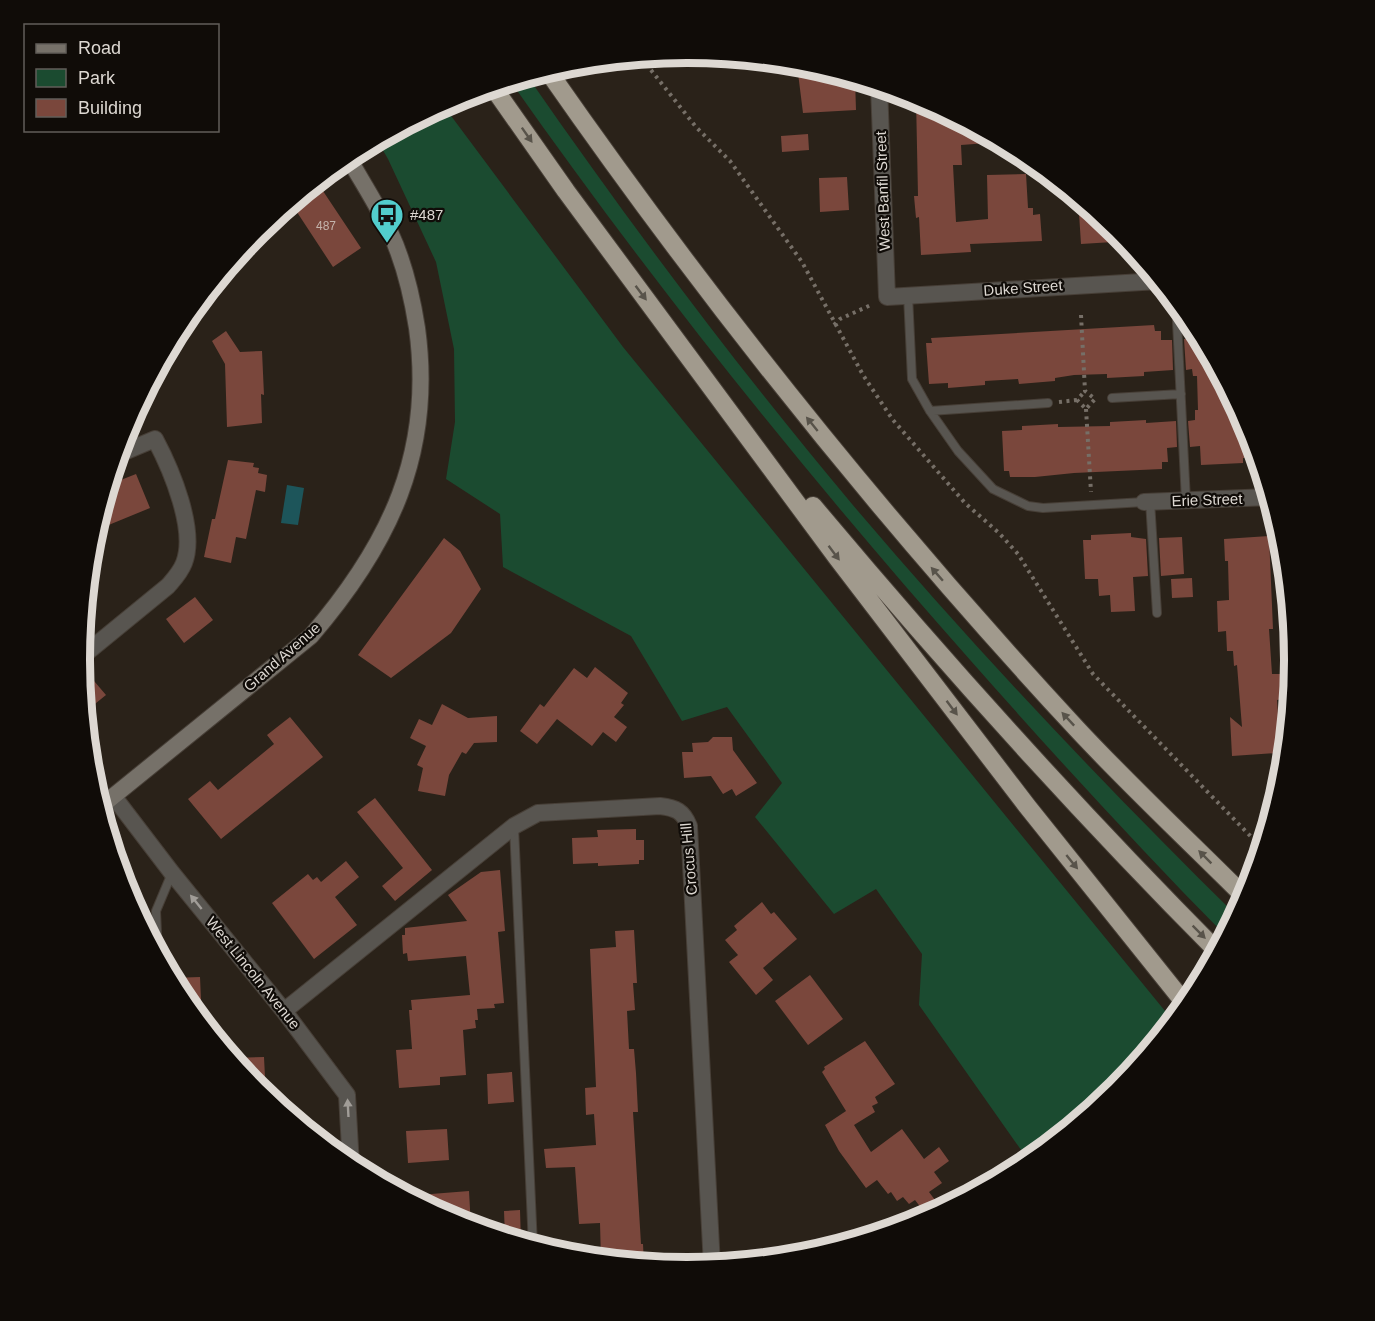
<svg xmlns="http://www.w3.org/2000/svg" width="1375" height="1321" viewBox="0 0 1375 1321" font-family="Arial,sans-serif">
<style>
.green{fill:#1b4b30}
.water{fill:#1d555a}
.building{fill:#7a473c}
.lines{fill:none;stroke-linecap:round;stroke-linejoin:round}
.service-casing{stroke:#473f37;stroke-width:10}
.minor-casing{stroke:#473f37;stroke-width:18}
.secondary-casing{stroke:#473f37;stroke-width:18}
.motorway-casing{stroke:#473f37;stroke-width:20}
.path{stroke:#766f67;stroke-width:4;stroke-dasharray:3 4.5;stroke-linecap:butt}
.service{stroke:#585550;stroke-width:8}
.minor{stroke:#585550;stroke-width:16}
.secondary{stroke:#767169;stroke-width:16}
.motorway{stroke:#a19a8d;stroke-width:18}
.oneway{fill:#58534a}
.oneway2{fill:#a19d98}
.labels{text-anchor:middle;stroke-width:4.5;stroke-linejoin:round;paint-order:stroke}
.number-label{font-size:12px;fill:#c4b4ac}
.street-label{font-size:15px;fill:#ddd8d2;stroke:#100c08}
.poi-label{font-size:15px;fill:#ddd8d2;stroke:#100c08;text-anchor:start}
.rim{fill:none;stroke:#ddd8d2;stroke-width:8}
</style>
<rect width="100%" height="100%" fill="#2a2219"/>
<path class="green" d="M528,77C630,224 737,367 852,504C974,648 1103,784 1237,916L1226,936C1138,847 1054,755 971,661C807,476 653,284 511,82Z
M443,105L623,347L1174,1022L1117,1091L1040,1154L1026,1157L919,1005L922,954L876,889L834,914L755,817L782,783L727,707L682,721L631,636L503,567L500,514L446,479L455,422L454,349L436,262L388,159L377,140Z"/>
<path class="water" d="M287,485L304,488L298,525L281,523Z"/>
<path class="building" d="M807,65L855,79L856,110L803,113L798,73L808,72Z
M916,98L1001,142L961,145L962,165H953L956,222L988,219L987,175L1026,174L1028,208H1033V215L1040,214L1042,241L970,244L971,252L921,255L919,217L916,218L914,196H918Z
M808,134L809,150L782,152L781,136Z
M847,177L849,210L820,212L819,178Z
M317,182L361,248L333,267L291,203Z
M1078,198L1111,226L1113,242L1081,244Z
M1154,325L1155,331H1161V340H1172L1173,370L1144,372V376L1107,378V374L1074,375L1055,378V381L1019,384L1018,379L985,381V385L948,388V383L929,384L926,343H932L931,338Z
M226,331L240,352L262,351L264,395L261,394L262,423L227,427L225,364L212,341Z
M1201,338L1249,428L1251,432L1247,433L1248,458H1243V463L1201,465L1200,446L1190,447L1188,421L1195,420V410H1198L1197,376H1193L1192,369L1186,370L1184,339Z
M1146,420V423L1176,421L1177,447L1167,448L1168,462H1162V469L1074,473L1035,477H1010L1009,471H1004L1002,431L1022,430V426L1058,424V427L1110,426V422Z
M228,460L254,463L253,467L259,468L258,473L267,475L265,492L256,490L246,539L236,537L231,563L204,557L212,519H215Z
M136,474L150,508L94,531L108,485Z
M1131,533V537L1146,539L1148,576L1133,577L1135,611L1111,612L1110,595L1099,596L1098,579H1085L1083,540H1091V535Z
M1269,536L1273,629H1269L1272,674H1280L1282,699L1277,700L1280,743H1276L1277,753L1232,756L1230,717L1242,727L1237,665L1234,666L1233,651H1227L1226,631L1218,632L1217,601L1229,600L1228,561H1225L1224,539Z
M1182,537L1184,574L1161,576L1159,538Z
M444,538L460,551L481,589L451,633L391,678L358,655Z
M1192,578L1193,597L1172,598L1171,579Z
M195,597L213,620L184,643L166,619Z
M595,667L628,693L621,703L624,705L614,717L627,727L616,742L603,732L592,746L557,719L537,744L520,731L540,704L544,707L574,668L587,678Z
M80,668H83L106,695L85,712Z
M442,704L468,718L497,716V742L474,743L466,754L462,752L449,775L445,796L418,791L423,768L417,765L426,746L410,738L419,719L432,725Z
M290,717L323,757L221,839L188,799L210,781L218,790L274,744L267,735Z
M713,737H732L733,750L757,783L736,796L732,789L723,794L711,776L684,778L682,752H693L692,743L708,742Z
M375,798L432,870L395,901L382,886L403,868L357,812Z
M636,829V840H644V860H639V864L598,866V863L573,864L572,838L598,837L597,830Z
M346,861L359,877L335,897L357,925L314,959L272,903L308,874L313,880L317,877L321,882Z
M500,870L505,931L498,932L504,1003L494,1004L495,1008L477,1009L478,1020H475L476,1028L463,1030L466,1075L440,1077V1085L399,1088L396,1050L412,1049L409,1010H412L411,1000L470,995L466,956L408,961L407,953L403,954L402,935H405V928L467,921L448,895L481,872Z
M762,902L771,914L774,912L797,939L763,968L773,980L756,995L729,962L738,955L725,940L737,930L734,926Z
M634,930L637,983H633L635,1010L627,1011L629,1049H634L636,1073L638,1112H633L641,1244H643L644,1264L601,1260L600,1223L579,1224L575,1167L546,1168L544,1149L596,1145L594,1114L586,1115L585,1088L596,1087L590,949L616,947L615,931Z
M810,975L843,1019L808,1045L775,1001Z
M200,977L202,1022L182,998L171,978Z
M865,1041L895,1084L875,1097L878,1103L872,1106L875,1112L854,1125L871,1152L902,1129L924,1159L939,1147L949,1161L934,1172L942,1183L929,1192L938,1204L925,1213L915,1200L909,1204L903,1197L897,1201L891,1192L888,1194L877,1180L866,1188L839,1151L825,1125L846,1111L822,1072L825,1069L824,1067Z
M264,1057L266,1097L257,1090L231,1058Z
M512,1072L514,1102L488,1104L487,1074Z
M447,1129L449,1160L408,1163L406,1131Z
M469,1191L471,1227L455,1222L406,1196Z
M520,1210L521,1242L505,1237L504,1211Z"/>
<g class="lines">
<g class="service-casing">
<path id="service" d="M908,295L912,379L930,411L958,451L993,489L1028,506L1043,508L1144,502
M1176,302L1186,501
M1112,398L1181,394
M930,411L1048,403
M1150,501L1157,613
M514,827L533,1246
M158,954L156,911L172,873"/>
</g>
<g class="minor-casing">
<path id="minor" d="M879,86L887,297L1159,281
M1144,502L1270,497
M80,658L168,586C174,579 180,573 184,563C197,530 171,469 155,439L117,455
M114,797L172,873L284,1011L347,1095L351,1166
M284,1011L514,826L538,813L660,806C676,808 683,811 689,826L712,1266"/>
</g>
<g class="secondary-casing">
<path id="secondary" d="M100,807L311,636C390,544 434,452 417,328C412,296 404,262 390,232C378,206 362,182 348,157"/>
</g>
<g class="motorway-casing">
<path id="motorway" d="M548,71C709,302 885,522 1077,729C1131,787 1190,842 1246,898
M493,87L566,191L838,559L1027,806L1187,1006
M813,506C942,660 1076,809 1218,952"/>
</g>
<path class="path" d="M644,57L647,65L696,127L730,161L802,262L863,375L893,420L965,503L999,533L1018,554L1093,674L1263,849
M1081,315L1085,391L1095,399L1086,409L1077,400L1085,391
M834,325L840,319L873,304
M1059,402L1077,400
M1086,409L1091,492"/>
<use href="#service" class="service"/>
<use href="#minor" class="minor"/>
<use href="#secondary" class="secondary"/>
<use href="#motorway" class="motorway"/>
</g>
<defs><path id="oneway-solid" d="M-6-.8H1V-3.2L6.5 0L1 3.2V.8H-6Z" transform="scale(1.5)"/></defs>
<g class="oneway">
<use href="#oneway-solid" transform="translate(527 135) rotate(55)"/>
<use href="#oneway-solid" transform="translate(641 293) rotate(53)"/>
<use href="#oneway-solid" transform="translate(812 424) rotate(-129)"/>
<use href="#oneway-solid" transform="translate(834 553) rotate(53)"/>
<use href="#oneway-solid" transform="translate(937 574) rotate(-131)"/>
<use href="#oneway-solid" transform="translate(952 708) rotate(53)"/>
<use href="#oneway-solid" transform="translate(1068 719) rotate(-133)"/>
<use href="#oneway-solid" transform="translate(1205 857) rotate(-135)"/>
<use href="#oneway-solid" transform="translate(1072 862) rotate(51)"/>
<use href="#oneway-solid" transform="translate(1199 932) rotate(45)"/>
</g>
<g class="oneway2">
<use href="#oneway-solid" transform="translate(196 902) rotate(-129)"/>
<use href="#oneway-solid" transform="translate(348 1108) rotate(-93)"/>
</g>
<defs>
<g id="bus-pin" transform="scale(1.725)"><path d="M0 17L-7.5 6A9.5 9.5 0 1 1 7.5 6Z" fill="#52cdcd" stroke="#100c08"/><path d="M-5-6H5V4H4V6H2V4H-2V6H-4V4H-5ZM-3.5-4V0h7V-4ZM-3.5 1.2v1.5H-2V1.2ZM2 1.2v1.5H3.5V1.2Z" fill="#111"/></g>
</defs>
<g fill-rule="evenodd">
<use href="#bus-pin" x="387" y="215"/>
</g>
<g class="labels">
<g class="number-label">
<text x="326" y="230">487</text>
</g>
<g class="street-label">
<text transform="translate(883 191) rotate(-92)" y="5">West Banfil Street</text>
<text transform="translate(1023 288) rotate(-4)" y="5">Duke Street</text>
<text transform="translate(1207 500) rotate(-2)" y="5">Erie Street</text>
<text transform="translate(282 657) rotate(-41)" y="5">Grand Avenue</text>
<text transform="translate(689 859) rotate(-95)" y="5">Crocus Hill</text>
<text transform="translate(253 973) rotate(51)" y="5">West Lincoln Avenue</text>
</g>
<g class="poi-label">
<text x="410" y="220">#487</text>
</g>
</g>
<path d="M0 0H1375V1321H0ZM90 660a597 597 0 1 1 1194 0a597 597 0 1 1-1194 0Z" fill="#100c08" fill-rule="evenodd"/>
<path class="rim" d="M90 660a597 597 0 1 1 1194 0a597 597 0 1 1-1194 0Z"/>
<rect x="24" y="24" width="195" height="108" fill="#100c08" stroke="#625e59" stroke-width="1.5"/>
<rect x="36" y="44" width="30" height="9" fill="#767169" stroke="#625e59" stroke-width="1.5"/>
<text x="78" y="54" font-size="18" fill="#ddd8d2">Road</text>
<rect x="36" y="69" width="30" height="18" fill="#1b4b30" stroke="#625e59" stroke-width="1.5"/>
<text x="78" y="84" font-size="18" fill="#ddd8d2">Park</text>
<rect x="36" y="99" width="30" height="18" fill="#7a473c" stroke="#625e59" stroke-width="1.5"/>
<text x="78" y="114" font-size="18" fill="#ddd8d2">Building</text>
</svg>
